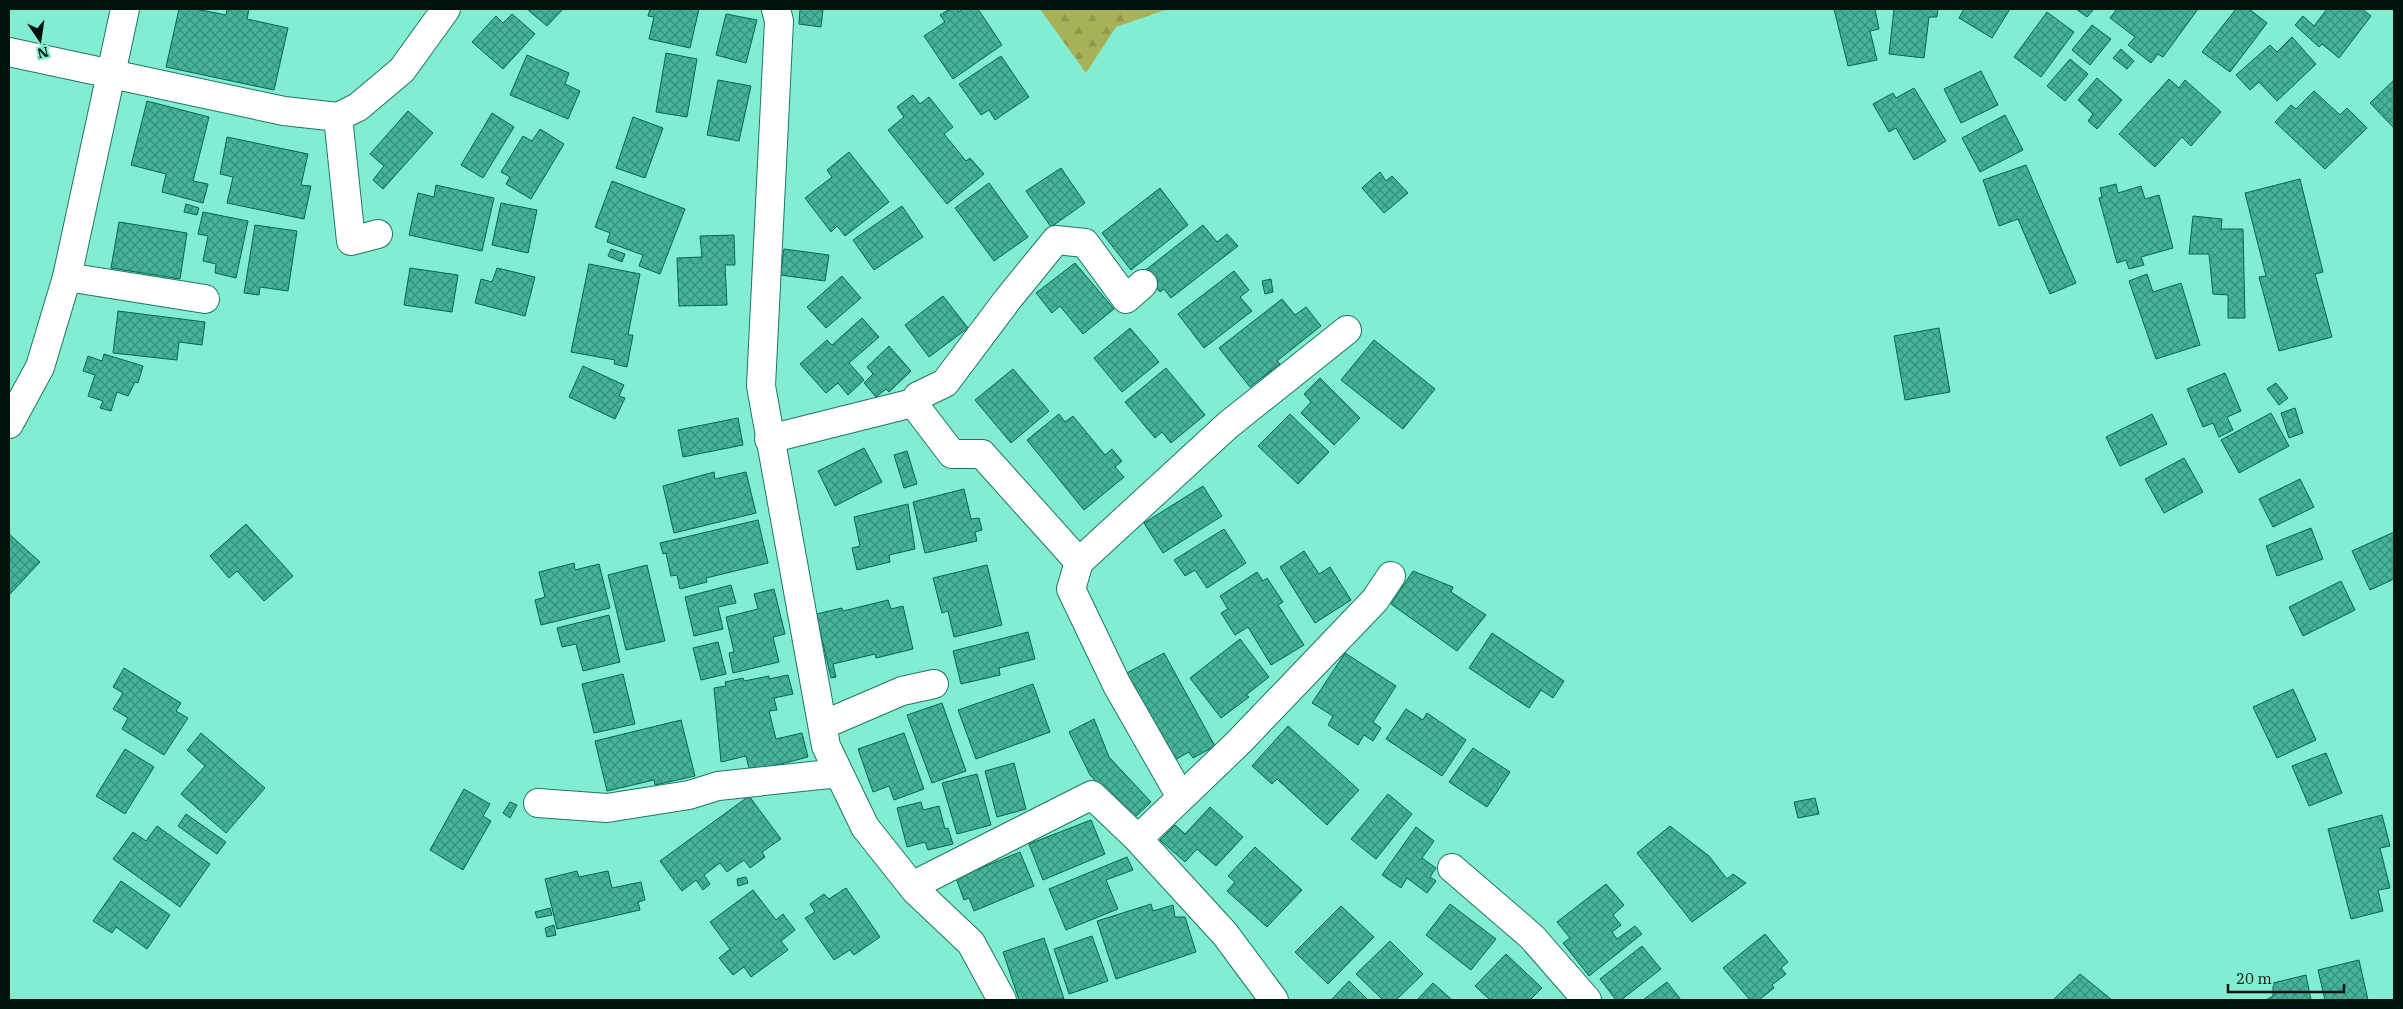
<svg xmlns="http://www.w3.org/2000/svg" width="2403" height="1009" viewBox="0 0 2403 1009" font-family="'IBM Plex Serif',serif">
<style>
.forest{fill:url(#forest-firs)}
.building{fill:url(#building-cross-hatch);stroke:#026755}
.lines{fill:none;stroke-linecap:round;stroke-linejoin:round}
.minor-casing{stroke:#1f7763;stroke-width:30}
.tertiary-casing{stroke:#1f7763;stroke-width:30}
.minor{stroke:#fff;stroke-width:28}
.tertiary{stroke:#fff;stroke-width:28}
</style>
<defs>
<pattern id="forest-firs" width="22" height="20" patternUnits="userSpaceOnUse" patternTransform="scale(1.25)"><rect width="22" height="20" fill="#a8b158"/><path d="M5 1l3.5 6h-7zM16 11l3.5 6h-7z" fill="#8f974b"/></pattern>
<pattern id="building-cross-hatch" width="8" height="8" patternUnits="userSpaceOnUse" patternTransform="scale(1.25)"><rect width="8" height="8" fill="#44b398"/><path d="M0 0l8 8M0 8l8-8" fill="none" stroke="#36907a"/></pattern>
</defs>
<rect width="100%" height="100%" fill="#82edd1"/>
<path class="forest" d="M1040,9H1168L1116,27L1086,73Z"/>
<path class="building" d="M179,9H196L226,15L227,9H249L247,19L288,28L274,90L166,67Z
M527,9H563L547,26Z
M650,9H699L690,48L649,39L654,17L648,16Z
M800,9H823L821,27L799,24Z
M950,9H957L959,12L963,9H978L1002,45L953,79L924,36L945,22L940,15Z
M1834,9H1875L1879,29L1870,31L1877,60L1848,66Z
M1894,9H1938L1937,17H1929L1924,58L1889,54Z
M1964,9H2010L1992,38L1959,18Z
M2076,9H2094L2087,17Z
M2117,9H2198L2163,57L2158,54L2151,63L2128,45L2135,37L2110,18Z
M2236,9H2249L2267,23L2230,72L2202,52Z
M2327,9H2362L2371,16L2339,58L2322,44L2319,47L2295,25L2303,16L2314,26Z
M2047,12L2074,32L2041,77L2014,57Z
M512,14L535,34L503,69L472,42L496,16L503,23Z
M726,14L757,20L746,63L716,55Z
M2092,25L2111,39L2090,65L2072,50Z
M2292,37L2316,64L2277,101L2259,82L2250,90L2236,75L2270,45L2277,52Z
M2121,49L2134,61L2127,69L2113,58Z
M666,53L697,59L687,117L656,112Z
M527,55L569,73L565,84L580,91L568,119L510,95Z
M1001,56L1029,97L995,120L989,110L981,115L959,84Z
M2070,59L2088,74L2065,101L2047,86Z
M1981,71L1998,105L1961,123L1944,89Z
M2097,78L2122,100L2097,129L2088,121L2093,114L2078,100Z
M2169,79L2179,88L2185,80L2221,112L2191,146L2182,137L2155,167L2119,134Z
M718,80L751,86L739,141L707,135Z
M2394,80V128L2370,103Z
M1914,88L1946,141L1914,160L1896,128L1889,132L1873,104L1893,93L1896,98Z
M2314,91L2340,115L2347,108L2367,128L2325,169L2275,122L2291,105L2296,109Z
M913,95L920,104L929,97L953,127L944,134L966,161L970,158L984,174L947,204L888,130L904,117L897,107Z
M147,101L209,117L193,181L208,184L203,203L162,192L166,174L131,165Z
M408,111L433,133L383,189L373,180L384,166L370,154Z
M492,113L514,127L483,178L461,165Z
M2005,115L2023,150L1980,172L1962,138Z
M633,117L663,128L645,178L616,168Z
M540,129L564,144L531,199L506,184L510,177L501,172L523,136L532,141Z
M227,137L308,154L301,185L311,186L304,219L227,203L233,177L220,174Z
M849,152L889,202L845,236L837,226L831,232L805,198L832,177L827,170Z
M2026,165L2076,283L2050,294L2018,219L1999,226L1983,180Z
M1061,168L1085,203L1051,227L1026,191Z
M1380,172L1386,181L1392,176L1408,193L1384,213L1362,188Z
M2300,179L2323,272L2315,274L2332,337L2279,351L2259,277L2266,276L2245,193Z
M612,181L685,209L660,274L639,266L643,255L607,242L610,233L595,227Z
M989,183L1028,237L994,261L955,208Z
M2116,184L2118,193L2141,186L2145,199L2159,195L2173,248L2141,257L2144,265L2129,269L2126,260L2117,263L2099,198L2102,197L2100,188Z
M436,185L494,198L482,251L409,235L418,193L434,197Z
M1160,188L1188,225L1131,270L1102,233Z
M501,203L537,210L528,253L492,245Z
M186,204L199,208L197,215L184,212Z
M902,206L923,237L874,270L853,240Z
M203,212L248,221L236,278L215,273L216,264L203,261L208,236L198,234Z
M2193,216L2222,219L2221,229H2243L2245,318H2228V295L2213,294L2209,254H2189Z
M119,222L187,233L180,279L111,268Z
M255,225L297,231L288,291L260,287L259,295L244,293Z
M1203,225L1217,242L1227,234L1238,246L1171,298L1164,289L1160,292L1143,272Z
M734,235L735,265H725L727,305L679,306L677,258L702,257L700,236Z
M611,249L625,254L622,262L608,256Z
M784,249L829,255L825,281L780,275Z
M1075,263L1114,309L1083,334L1060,306L1052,313L1036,293Z
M589,264L640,274L628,335H633L627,367L614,364L615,360L571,352Z
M410,268L458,275L452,312L404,305Z
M497,268L535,277L525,316L475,303L481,279L492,282Z
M1234,271L1249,290L1240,297L1252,311L1204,348L1178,314Z
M2147,274L2153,292L2181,283L2200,345L2156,359L2129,281Z
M842,276L861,298L826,328L807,307Z
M1271,279L1273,292L1265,294L1262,281Z
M943,296L968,328L929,357L905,325Z
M1282,299L1295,315L1306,307L1321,326L1277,361L1280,364L1250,387L1219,348Z
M118,311L205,322L202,345L179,342L177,360L113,353Z
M862,318L879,337L849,363L864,380L848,395L838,383L826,393L800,364L827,340L832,345Z
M1130,328L1159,362L1122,392L1094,358Z
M1939,328L1950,392L1905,400L1894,336Z
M1374,340L1435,389L1403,429L1341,380Z
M889,346L911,371L889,392L886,389L876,397L864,383L873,374L867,367Z
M104,354L143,366L138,383L135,382L128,396L117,392L111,411L100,408L103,401L88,396L95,375L83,371L88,356L102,361Z
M583,366L624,385L619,396L625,398L615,419L569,397Z
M1166,368L1205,415L1171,443L1162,432L1155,438L1125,402Z
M1013,369L1049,411L1011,443L975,400Z
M2225,373L2241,411L2227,417L2233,430L2219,437L2213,423L2203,427L2187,389Z
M1320,378L1360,418L1334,445L1301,413L1311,402L1304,394Z
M2276,383L2288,398L2279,405L2267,389Z
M2295,408L2303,433L2289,438L2281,413Z
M2271,413L2289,446L2239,473L2221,440Z
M1059,414L1065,422L1073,416L1105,455L1112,449L1122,461L1115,467L1124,477L1084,510L1027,440Z
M1290,414L1329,452L1298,484L1258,446Z
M2152,414L2167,444L2120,466L2106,437Z
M738,418L743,445L683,457L678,430Z
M864,448L882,482L835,506L818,471Z
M907,451L917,484L904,488L894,455Z
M2184,458L2203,492L2164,513L2145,479Z
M714,472L715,479L746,472L756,513L674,533L663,486Z
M2300,479L2314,507L2273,527L2259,499Z
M1203,486L1222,516L1163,553L1144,523Z
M964,489L971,519L979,518L982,530L975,532L977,541L925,553L913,502Z
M908,504L915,549L889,555L890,562L857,570L852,548L860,546L854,517Z
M758,520L768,563L706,578L707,582L680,589L677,575L671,576L666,553L663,554L660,543Z
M246,524L293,576L264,601L237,571L229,578L210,556Z
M2311,528L2323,559L2277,576L2266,546Z
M1224,529L1246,563L1207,588L1195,570L1185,576L1174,560Z
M2394,532V579L2370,590L2352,551Z
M9,534L40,562L9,595Z
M1304,551L1319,574L1330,567L1351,600L1315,623L1280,567Z
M574,563L575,570L599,564L610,608L541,625L535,600L545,597L539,572Z
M647,565L665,641L626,650L608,575Z
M987,565L1002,625L954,637L948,611L942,613L933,578Z
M1413,571L1453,587L1451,592L1486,615L1457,651L1391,604Z
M1257,572L1263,581L1267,578L1283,602L1278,605L1304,645L1271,665L1248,627L1235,635L1221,613L1228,609L1220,596Z
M2341,581L2355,610L2303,636L2289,607Z
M731,585L736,603L718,607L723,629L694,636L685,597Z
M774,589L785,634L773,637L779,662L733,673L729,653L734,652L726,617L758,609L754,594Z
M888,600L891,609L903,606L913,649L876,658L875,654L833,664L836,677L831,678L816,614L842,608L843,611Z
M609,615L620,662L583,671L576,644L562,647L557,628Z
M1028,632L1035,659L999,668L1000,675L961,684L953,651Z
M1492,633L1564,681L1553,698L1541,690L1529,708L1469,668Z
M1240,639L1269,677L1246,695L1249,697L1221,718L1190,678Z
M718,642L726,674L701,680L693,648Z
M1164,653L1215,746L1193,758L1189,752L1173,761L1125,674Z
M1345,653L1396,686L1373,722L1381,728L1373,741L1364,735L1358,745L1328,725L1333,716L1312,703Z
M124,668L181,703L176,711L188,718L164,755L122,729L128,718L113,709L123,693L113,687Z
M623,674L635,724L594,733L582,684Z
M788,675L793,694L774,698L777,710L769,711L776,739L802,733L808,757L750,772L746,756L721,762L714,688L726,686L725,682L743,678L744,681L769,676V679Z
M1033,684L1050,732L976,759L958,710Z
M2293,689L2316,740L2277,758L2253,707Z
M942,703L966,771L932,783L907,715Z
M1406,709L1423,720L1427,713L1466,740L1442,776L1386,739Z
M1094,719L1109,757L1151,802L1132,820L1090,775L1069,732Z
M681,720L695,776L655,785L654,780L607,791L595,741Z
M1288,726L1359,790L1327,825L1277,779L1272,784L1252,766Z
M201,733L265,788L226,833L181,794L205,766L187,750Z
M904,733L924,789L894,800L889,786L873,792L858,749Z
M1473,748L1510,772L1487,807L1449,782Z
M125,749L154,767L125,814L96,796Z
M2326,753L2342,793L2309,806L2292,766Z
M1014,763L1026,809L997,817L985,771Z
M977,774L991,825L957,834L942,783Z
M464,789L490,804L483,816L491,821L463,870L430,850Z
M1388,794L1412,814L1376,859L1351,839Z
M749,796L781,839L762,852L765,857L750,868L744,860L727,872L720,863L704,875L710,884L703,890L696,880L682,891L660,861Z
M1815,798L1819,814L1798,818L1794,802Z
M510,802L517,805L510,818L503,813Z
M921,802L923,810L939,806L945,829L948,828L953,844L928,850L925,842L907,847L897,808Z
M1210,807L1243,837L1216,866L1197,849L1185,862L1160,840L1175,825L1185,834Z
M186,814L226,842L217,854L178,826Z
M2382,815L2390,846L2380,848L2390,888L2378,890L2383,911L2351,919L2328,829Z
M1091,820L1105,854L1043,880L1029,844Z
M157,826L210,864L180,907L113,859L133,832L146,841Z
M1670,826L1709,856L1727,879L1733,874L1746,883L1692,922L1637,853Z
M1416,827L1434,841L1422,858L1436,868L1430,877L1436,881L1427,893L1407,878L1401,888L1382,875Z
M1255,847L1302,890L1267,927L1227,891L1235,882L1228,876Z
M1020,852L1034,886L974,911L969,898L964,900L956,878Z
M1127,857L1133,870L1106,880L1118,909L1066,930L1049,889Z
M577,871L579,877L608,871L612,888L641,882L645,900L638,902L640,910L557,929L545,879Z
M746,877L748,883L738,886L737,879Z
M121,881L170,915L147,949L116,927L112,933L93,921Z
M1606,884L1624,905L1613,915L1621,925L1612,932L1617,939L1635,926L1642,934L1589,976L1563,943L1570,938L1557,922Z
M846,888L880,937L854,955L850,950L834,960L805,918L815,912L810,904L824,894L829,899Z
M753,890L776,920L783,914L795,930L781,941L788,950L751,977L744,967L733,975L719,958L730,949L710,922Z
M1151,904L1153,911L1173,905L1175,917H1185L1196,952L1116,979L1097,921Z
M1450,904L1496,939L1471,970L1426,935Z
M1341,906L1374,937L1328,984L1295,952Z
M550,908L552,915L537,918L535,912Z
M554,925L556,935L547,937L545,928Z
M1765,934L1788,962L1781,968L1786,974L1772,985L1774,988L1759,1000H1750L1723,968Z
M1092,936L1108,981L1069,994L1054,949Z
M1044,938L1064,999L1019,1000L1003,952Z
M1390,941L1423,974L1396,1000H1383L1356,974Z
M1642,946L1661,969L1621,1000H1616L1600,979Z
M1506,954L1542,988L1530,1000H1490L1475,986Z
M2359,960L2368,1000H2325L2318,970Z
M2080,974L2112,1000H2053Z
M2306,975L2311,1000H2266L2273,996V983Z
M1349,981L1368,1000H1331Z
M1667,982L1681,1000H1643Z
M1433,983L1452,1000H1417Z"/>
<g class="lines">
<g class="minor-casing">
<path id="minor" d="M776,9L779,21L761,386L826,746L865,827L915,890L971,943L1002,1000
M9,52L284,111L338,117L358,107L402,70L446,9
M338,117L351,241L378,234
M67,277L205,299
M913,403L952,454H982L1079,562
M769,439L913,403L918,396L945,383L1008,299L1056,240L1085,243L1126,299L1143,284
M823,725L902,691L934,684
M1181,797L1117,685L1071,589L1079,562L1228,425L1347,330
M538,803L607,808L689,795L718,786L839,773
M1452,868L1532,937L1587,1000
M912,886L1092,795L1138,839
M1274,1000L1225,934L1138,839L1239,742L1375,600L1391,576"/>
</g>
<g class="tertiary-casing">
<path id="tertiary" d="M9,424L40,367L67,277L125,9"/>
</g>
<use href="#minor" class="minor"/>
<use href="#tertiary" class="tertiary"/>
</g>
<rect width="2403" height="1009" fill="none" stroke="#00130d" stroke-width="20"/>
<g transform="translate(40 40) rotate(167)" stroke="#82edd1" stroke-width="4" paint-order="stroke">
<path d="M0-4L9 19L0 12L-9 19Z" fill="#00130d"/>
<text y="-8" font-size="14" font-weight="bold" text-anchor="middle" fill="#00130d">N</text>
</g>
<path d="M2228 984v8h116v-8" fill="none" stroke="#00130d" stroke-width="2.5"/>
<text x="2236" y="984" font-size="15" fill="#00130d" stroke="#82edd1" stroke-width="4" paint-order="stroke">20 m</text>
</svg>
